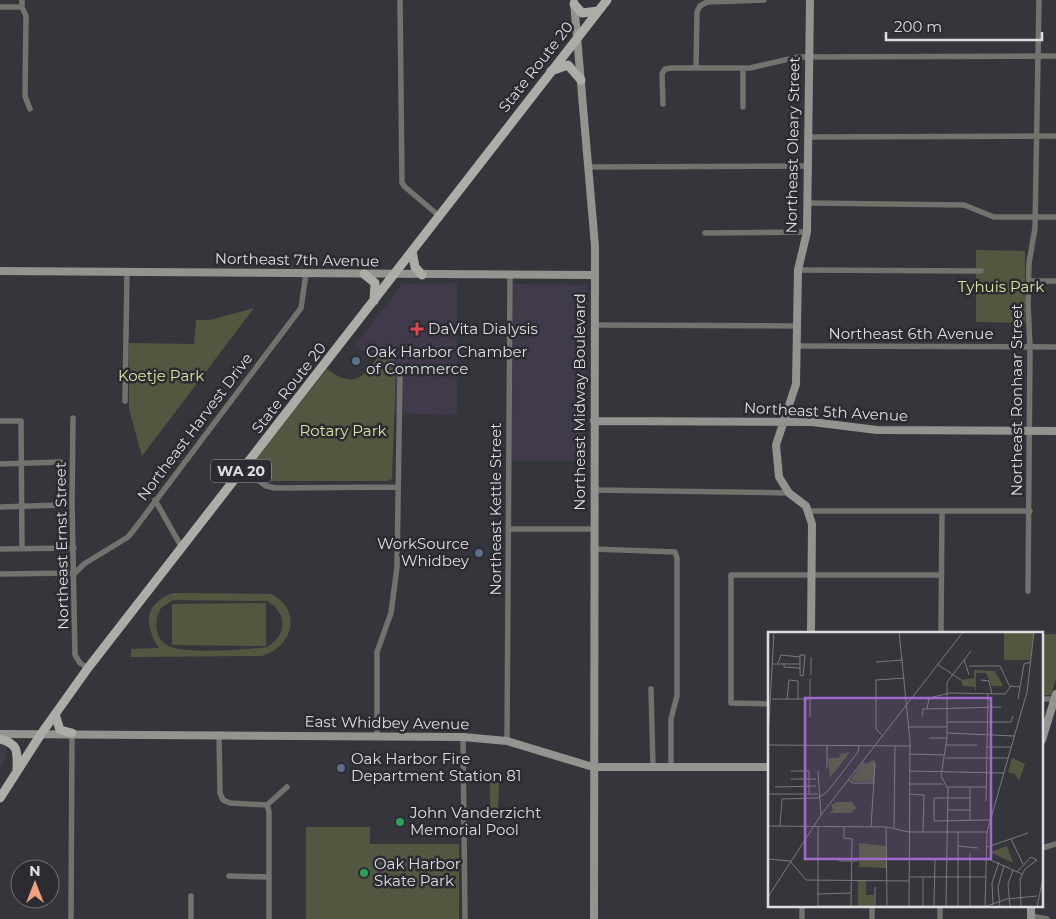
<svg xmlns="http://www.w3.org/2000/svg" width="1056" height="919" viewBox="0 0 1056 919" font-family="Montserrat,sans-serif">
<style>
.commercial{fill:#413a4b}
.green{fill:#54573f;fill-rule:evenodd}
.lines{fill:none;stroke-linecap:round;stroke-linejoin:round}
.street{stroke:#73726f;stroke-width:5.5}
.secondary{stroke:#94938f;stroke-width:8}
.primary{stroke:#aeaca7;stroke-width:9}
.health-dot{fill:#e0444e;stroke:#2b2c31;stroke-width:2}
.service-dot{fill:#5c6f8a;stroke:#2b2c31;stroke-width:2}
.leisure-dot{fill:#2e9e5b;stroke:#2b2c31;stroke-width:2}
.labels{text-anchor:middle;stroke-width:5;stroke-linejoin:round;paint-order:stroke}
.shield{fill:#2b2c31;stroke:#a8a9ad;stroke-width:1}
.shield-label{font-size:14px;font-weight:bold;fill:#dedee2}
.street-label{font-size:15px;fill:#dedee2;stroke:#2b2c31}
.park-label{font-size:15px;fill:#dbe4a1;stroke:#2b2c31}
.poi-label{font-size:15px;fill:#dedee2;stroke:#2b2c31;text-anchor:start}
.inset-road{fill:none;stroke:#79797e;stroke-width:1}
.view{fill:#9e6acb;fill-opacity:0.15;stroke:#9e6acb;stroke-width:2.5}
.inset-edge{fill:none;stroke:#dedee2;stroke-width:2.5}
</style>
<rect width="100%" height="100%" fill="#35363b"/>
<path class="commercial" d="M457,283V415L392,413V366L354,347L402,284Z
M513,284L587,285L586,461H512Z
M0,745H6V758L0,768Z"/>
<path class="green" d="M976,250L1025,251V323L976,322Z
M254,308L142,456L129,409V343L194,344L196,320H210Z
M379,355L393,359L396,363L392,479L387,481H267L253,473L251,465L327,369C354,389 363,378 379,355Z
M173,593L271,594C303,610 293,647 262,656L131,657V649L159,648C144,625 143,604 173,593ZM173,600L267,601C288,612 287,636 267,647C249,650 190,653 174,648C154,643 153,622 161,608Z
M266,603V646L172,645V604Z
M1042,634H1056V679L1051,695H1042Z
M494,779L499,783L498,809L491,810L490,807V783Z
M306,827H370V844H459V919H306Z"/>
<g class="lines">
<path class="street" d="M22,0V7L26,16L25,96L30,109
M400,0L402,183L405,187L438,215
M0,7H22
M696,67L697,12L700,6L707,2L764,0
M743,68V107
M663,104L662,74L665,69L672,68H750L798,57L1056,56
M808,137L1056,136
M588,167L808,166
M807,203L964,205L994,217H1056
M705,233L807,232
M798,270L981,271
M1029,281H1056
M594,325L797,326
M797,346L1056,347
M125,401L127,272
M73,418L72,502L75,655L80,663L88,668
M0,421H21L22,548
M0,464L61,462
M243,469L266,486L275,488L397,487
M594,490L789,493
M155,500L181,546
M0,507L61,505
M809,511H1030
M509,529H593
M0,549L74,548
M593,549L675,552L677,558V696L671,719V767
M75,573L84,564L128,537L133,531L301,308L306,274
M0,574L75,573
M1028,591L1030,347L1028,305L1029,263L1035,228L1039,0
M941,633L942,511
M651,689L653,767
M1042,699H1055
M770,704L731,703V575H941
M219,734L220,793L223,800L230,803L267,805
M377,735V652L391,613L397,567L400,374
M463,737L465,919
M507,741L510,276
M267,805L269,812V919
M267,805L287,787
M1042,848L1056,844
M229,876L269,877
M191,896V919
M1031,916L1047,919
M71,919L72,733
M802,919V905
M872,919V905
M940,919V905"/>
<path class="secondary" d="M810,0L807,232L798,270L796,384L776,445L779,477L789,493L806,506L812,524L811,633
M574,2L595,246L594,919
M0,271L594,275
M594,421L812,422L877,430L1056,431
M0,734L463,737L507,741L593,767H770
M1042,740L1056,694
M1031,919V905"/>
<path class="primary" d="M574,4L582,13L598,11
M551,71L568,65L581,80
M412,251L415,267L422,275
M364,274L375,283L374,301
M55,714L60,730L72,733
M0,739C20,744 17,753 17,771
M0,798L41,734L88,668L607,0"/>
</g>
<path class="health-dot" d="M414.5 321.5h5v5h5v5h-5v5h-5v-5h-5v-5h5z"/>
<g class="service-dot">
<circle cx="356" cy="361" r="5"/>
<circle cx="479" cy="553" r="5"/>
<circle cx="341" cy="768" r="5"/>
</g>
<g class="leisure-dot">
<circle cx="400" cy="822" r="5"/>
<circle cx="364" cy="873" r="5"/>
</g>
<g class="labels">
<rect class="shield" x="211" y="459.5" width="60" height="23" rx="4"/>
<g class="shield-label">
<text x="241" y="476">WA 20</text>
</g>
<g class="street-label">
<text transform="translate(536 67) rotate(-52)" y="5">State Route 20</text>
<text transform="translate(793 145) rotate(-89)" y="5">Northeast Oleary Street</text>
<text transform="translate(297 260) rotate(1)" y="5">Northeast 7th Avenue</text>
<text x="911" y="339">Northeast 6th Avenue</text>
<text transform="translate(289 388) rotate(-52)" y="5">State Route 20</text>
<text transform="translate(1017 400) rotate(-90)" y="5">Northeast Ronhaar Street</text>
<text transform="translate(580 402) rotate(-90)" y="5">Northeast Midway Boulevard</text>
<text transform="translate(826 412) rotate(3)" y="5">Northeast 5th Avenue</text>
<text transform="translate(195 427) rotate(-53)" y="5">Northeast Harvest Drive</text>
<text transform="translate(496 509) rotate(-90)" y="5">Northeast Kettle Street</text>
<text transform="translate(62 546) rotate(-91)" y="5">Northeast Ernst Street</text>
<text transform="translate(387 723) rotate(1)" y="5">East Whidbey Avenue</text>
</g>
<g class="park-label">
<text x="1001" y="292">Tyhuis Park</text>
<text x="161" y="381">Koetje Park</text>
<text x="343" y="436">Rotary Park</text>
</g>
<g class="poi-label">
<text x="428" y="334">DaVita Dialysis</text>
<text x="366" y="357">Oak Harbor Chamber<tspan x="366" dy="17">of Commerce</tspan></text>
<text x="469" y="549" text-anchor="end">WorkSource<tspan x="469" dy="17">Whidbey</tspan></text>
<text x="351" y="764">Oak Harbor Fire<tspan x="351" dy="17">Department Station 81</tspan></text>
<text x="410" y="818">John Vanderzicht<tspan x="410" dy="17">Memorial Pool</tspan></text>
<text x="374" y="869">Oak Harbor<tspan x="374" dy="17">Skate Park</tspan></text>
</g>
</g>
<g transform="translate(768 632)">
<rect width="275" height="275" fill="#35363b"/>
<path d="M236,1H266L262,28H236ZM206,38L227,39L235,54H224L218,41H208V60L206,55L195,54L193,48L206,46ZM82,120L62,146L60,126H71L72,122ZM244,126L257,132L251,149L247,142L240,140ZM104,128L107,129L106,150L82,149L95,130L99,132ZM68,170H84L88,176L83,181H60L65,179L63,173ZM91,211L118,214V236L91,235ZM239,214L245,231L222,220ZM90,249H98V263H106V274H90Z" fill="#54573f"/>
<path class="inset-road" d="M131,0L142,109L141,275M196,27L201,43M108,30L135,28M10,31L13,23L32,25M16,31V35L32,36M5,32H32V23H37L35,44L32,43V32M169,32L193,48M201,34H232L242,55M43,43V25M42,47V85M213,48L221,49L224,62M4,67H41M19,67L21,48L30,49V67M250,67L256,32L263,30M159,77L161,66L182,61L237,62L243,54L252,55M154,84L155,77L233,75M179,90H243L245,84M140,95H179M179,101L246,104M114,103L108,97V48L137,46M161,106H179M0,108L6,0M0,113L142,114M177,113H209M218,115H243M141,122L177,123M177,126H240M59,136V113M23,139H41V162M50,139L53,183M141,139L236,141M23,147H48M80,148L85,151H107M141,152H175M7,155L48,154M179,155H218M0,162H50M141,162L156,163L155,200M50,166L60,159L90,120L91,114M202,166H166V189L222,188M218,169L220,62M180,178H202M202,189V155M0,194L118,195L141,200H219M12,194L14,167L50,166M76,194V206L84,207M103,195L107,131M118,195L119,274M126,196L127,114M243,207L255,232M190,214L210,216M219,215L260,201M218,226L254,242M0,227L22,229L38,248L141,249M71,229H90M249,240L263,225L269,228M141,245H217M49,262L83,261M0,265L53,183L195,0M225,273L224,251L231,230M50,274H219L239,267L269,264M50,274V194M155,274V245M166,274L167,228M178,274L180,157L173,144L179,106V50L203,19M190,274V200M202,274V221M83,275L84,207M107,275V255M217,275L219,200L259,60L266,0M232,275L230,255L236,233M242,275L240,252L245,238M253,275L252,247L257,237L269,228M269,275L275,246V221"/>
<path class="view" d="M37,66H223V227H37Z"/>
<rect width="275" height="275" class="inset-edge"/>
</g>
<g transform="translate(35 884)"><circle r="24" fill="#2b2c31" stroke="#737378"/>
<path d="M0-4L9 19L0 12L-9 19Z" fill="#f2a07f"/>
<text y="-8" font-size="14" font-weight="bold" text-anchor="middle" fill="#dedee2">N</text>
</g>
<path d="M886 32v8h156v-8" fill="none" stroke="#dedee2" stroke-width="2.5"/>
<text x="894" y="32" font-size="15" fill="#dedee2" stroke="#2b2c31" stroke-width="4" paint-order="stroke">200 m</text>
</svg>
